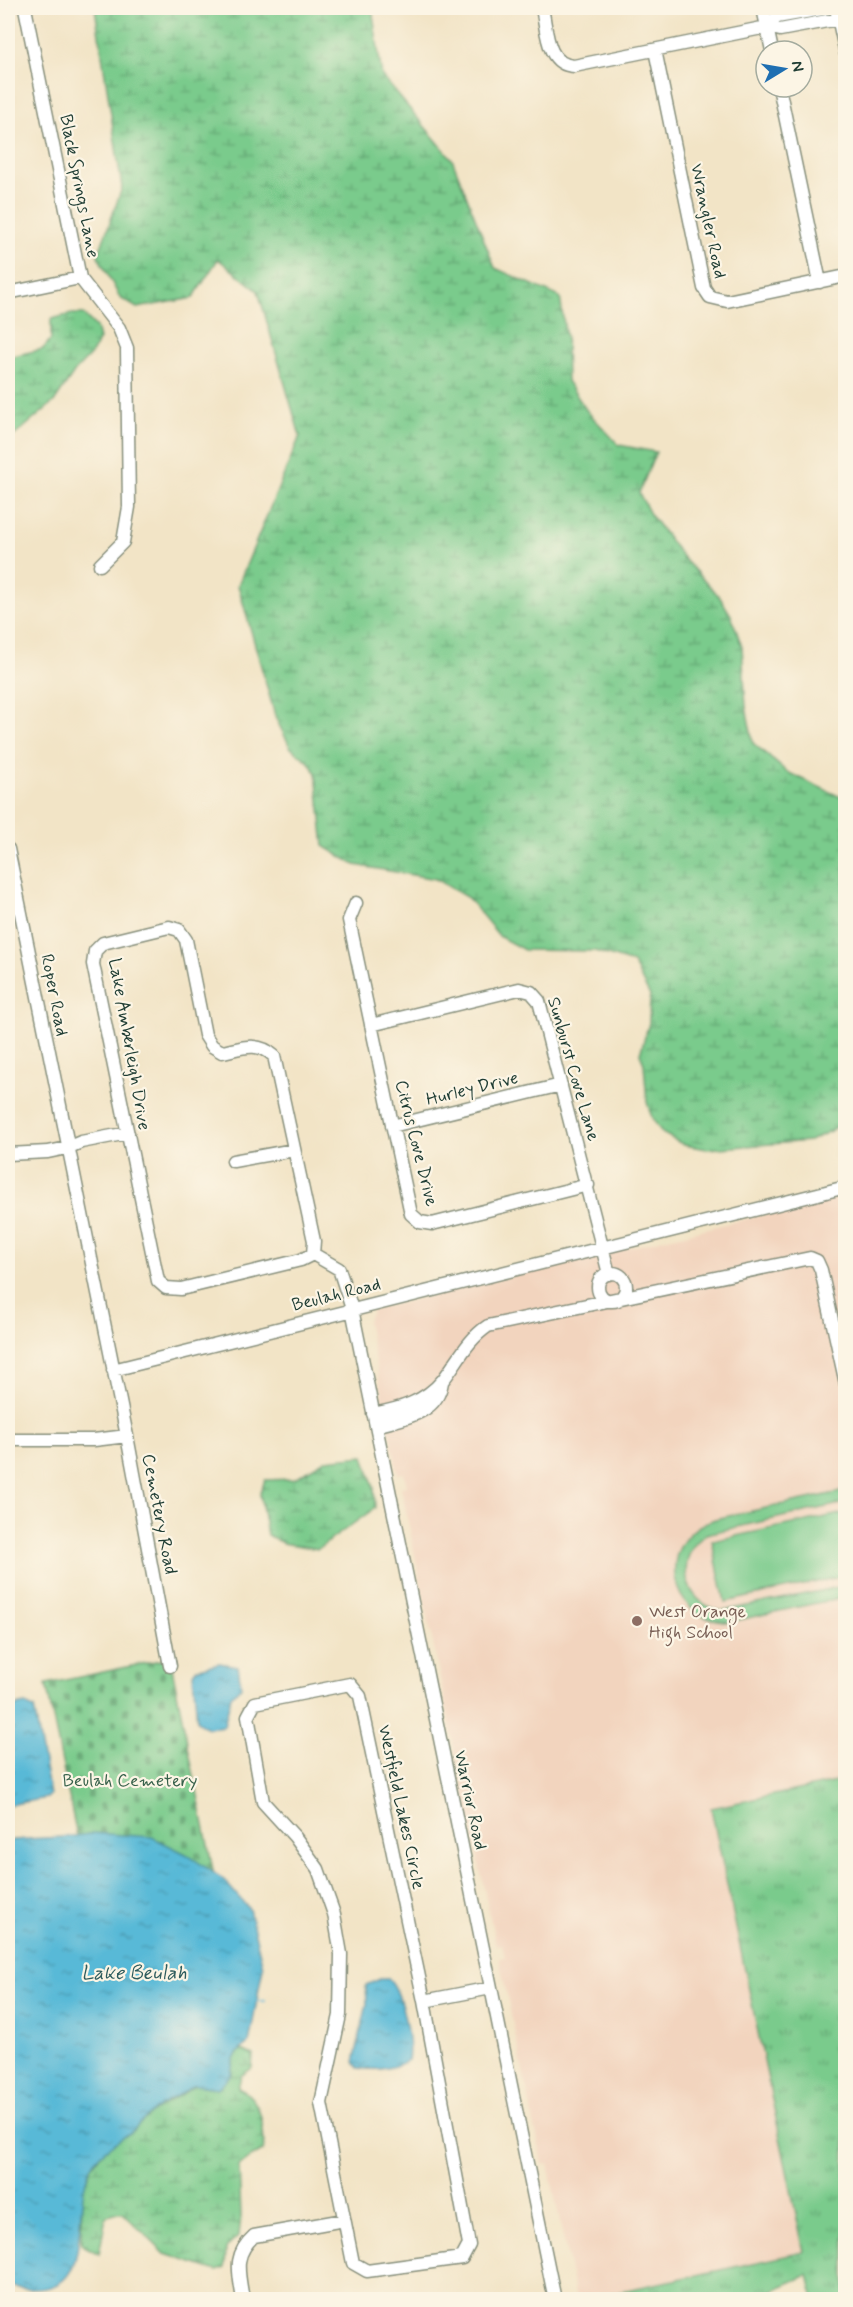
<svg xmlns="http://www.w3.org/2000/svg" width="853" height="2307" viewBox="0 0 853 2307" font-family="Mynerve,sans-serif">
<style>
.built{fill:#f2d4be}
.grass{fill:url(#grass-tufts);stroke:#4c8460;stroke-width:1.5}
.wetland{fill:url(#wetland-marsh);stroke:#4c8460;stroke-width:1.5}
.cemetery{fill:url(#cemetery-stones);stroke:#4c8460;stroke-width:1.5}
.pitch{fill:#7acb8c;stroke:#4c8460;stroke-width:1.5}
.water{fill:url(#water-ripples);stroke:#3c7b86;stroke-width:1.5}
.lines{fill:none;stroke-linecap:round;stroke-linejoin:round}
.stream{stroke:#59b9d7;stroke-width:2}
.minor-casing{stroke:#88907d;stroke-width:15}
.minor{stroke:#fff;stroke-width:12}
.education-dot{fill:#8d6e63;stroke:#fcf5e5;stroke-width:2}
.labels{text-anchor:middle;stroke-width:4.5;stroke-linejoin:round;paint-order:stroke}
.street-label{font-size:18px;fill:#1f3d34;stroke:#fcf5e5}
.education-label{font-size:18px;fill:#785e54;stroke:#fcf5e5;text-anchor:start}
.park-label{font-size:18px;fill:#36604a;stroke:#fcf5e5}
.water-label{font-size:20px;font-style:italic;fill:#2e5c5d;stroke:#fcf5e5}
</style>
<defs>
<pattern id="grass-tufts" width="24" height="20" patternUnits="userSpaceOnUse" patternTransform="scale(1.5)"><rect width="24" height="20" fill="#7acb8c"/><path d="M3 7l-1-3M5 7V3M7 7l1-3M15 17l-1-3M17 17v-4M19 17l1-3" fill="none" stroke="#63a673"/></pattern>
<pattern id="wetland-marsh" width="20" height="14" patternUnits="userSpaceOnUse" patternTransform="scale(1.5)"><rect width="20" height="14" fill="#7acb8c"/><path d="M1 5h8M5 5V1M11 12h8M15 12V8" fill="none" stroke="#63a673"/></pattern>
<pattern id="cemetery-stones" width="16" height="16" patternUnits="userSpaceOnUse" patternTransform="scale(1.5)"><rect width="16" height="16" fill="#7acb8c"/><path d="M2 7V4a2 2 0 0 1 4 0v3zM10 15v-3a2 2 0 0 1 4 0v3z" fill="#63a673"/></pattern>
<pattern id="water-ripples" width="26" height="14" patternUnits="userSpaceOnUse" patternTransform="scale(1.5)"><rect width="26" height="14" fill="#59b9d7"/><path d="M2 4q2-2 4 0t4 0M15 11q2-2 4 0t4 0" fill="none" stroke="#4998af"/></pattern>
</defs>
<rect width="100%" height="100%" fill="#fcf5e5"/>
<filter id="ink" filterUnits="userSpaceOnUse"><feTurbulence type="fractalNoise" baseFrequency=".0167" numOctaves="2"/><feDisplacementMap in="SourceGraphic" scale="12" xChannelSelector="R" yChannelSelector="G"/><feConvolveMatrix kernelMatrix="1 2 1 2 8 2 1 2 1" color-interpolation-filters="sRGB"/></filter>
<filter id="wash" filterUnits="userSpaceOnUse"><feTurbulence type="fractalNoise" baseFrequency=".008" numOctaves="4" result="noise"/><feDisplacementMap in="SourceGraphic" scale="24" xChannelSelector="R" yChannelSelector="G"/><feGaussianBlur stdDeviation="1.35" result="paint"/><feColorMatrix in="noise" values="0 0 0 0 0 0 0 0 0 0 0 0 0 0 0 0 0 1.4 0 .05"/><feComposite in="paint" operator="in"/></filter>
<g filter="url(#wash)">
<rect width="100%" height="100%" fill="#f2e4c6"/>
<path class="built" d="M845,1195V1780L711,1808L804,2253L576,2299L548,2164L543,2165L499,1958L505,1957L502,1944L496,1945L456,1755L401,1487L407,1486L404,1473L398,1474L367,1321L373,1310Z"/>
<path class="grass" d="M845,1780V2299H814L808,2275L752,2299L580,2300L804,2252L711,1808Z"/>
<path class="wetland" d="M95,8H372L382,76L452,159L495,268L560,297L566,338L567,381L587,411L619,445L656,452L639,493L650,514L684,559L719,596L731,615L742,647L746,707L753,743L787,772L845,799L846,1119L830,1131L810,1141L707,1149L684,1145L662,1133L652,1118L647,1102L644,1064L640,1054L649,1023L650,996L633,963L595,951L524,950L500,937L468,898L436,879L355,865L324,846L316,773L308,761L291,748L276,719L238,585L300,436L258,291L218,259L193,298L137,308L120,298L98,256L122,188Z
M72,314H83L96,327L99,339L93,352L75,371L55,401L8,441V357L43,349L51,339V319Z
M364,1456L374,1488L375,1508L318,1549L283,1543L267,1535L260,1494L265,1480L294,1479L325,1460Z
M240,2049L253,2055L252,2068L241,2076L238,2088C262,2098 264,2127 264,2150L239,2165L241,2216L239,2236L226,2248L225,2268L217,2271L165,2254L123,2213H114L106,2217L99,2254L81,2244L82,2191L92,2166L106,2148L130,2133L151,2113L232,2062Z"/>
<path class="cemetery" d="M170,1658L221,1909L97,1934L46,1684Z"/>
<path class="pitch" d="M845,1491V1503L706,1534C673,1557 683,1604 722,1611L845,1586V1597L729,1622C665,1621 654,1538 715,1519Z
M845,1513V1576L725,1602L712,1541Z"/>
<path class="water" d="M219,1663L238,1666L241,1687L231,1696L224,1726L207,1728L197,1721L193,1673L196,1669Z
M25,1704L34,1708L50,1795L47,1798L8,1805V1714L11,1707Z
M92,1833L152,1837L186,1854L223,1879L249,1909L263,1967L249,2043C236,2051 232,2060 231,2075L218,2088L194,2085C180,2094 165,2102 152,2112C145,2118 139,2125 132,2131C117,2143 100,2149 91,2167C66,2219 105,2307 8,2286V1841C36,1836 65,1840 92,1833Z
M380,1979H389C402,1991 411,2043 408,2060C395,2069 374,2071 358,2068L354,2062L367,2004L366,1985Z"/>
<g class="lines">
<path class="stream" d="M257,2001H265"/>
</g>
</g>
<g filter="url(#ink)">
<g class="lines">
<g class="minor-casing">
<path id="minor" d="M25,8L80,278L119,328L127,348L129,507L123,542L100,565
M542,8C547,30 546,65 574,66L767,27L780,30L838,19
M763,8L772,51
M836,8L846,54
M767,27L777,17L827,8
M655,50L704,288L710,297L727,301L846,276
M779,87L820,282
M8,293L80,278
M8,849L127,1436L170,1666
M356,903L349,920L411,1214L420,1222L432,1224L588,1185
M169,927L179,930L186,940L205,1035L212,1046L222,1052C242,1048 258,1041 274,1056L314,1241L313,1254L301,1260L181,1289L166,1288L158,1281L93,964L95,951L103,943Z
M371,1025L519,989L531,992L539,1001L609,1274
M392,1126L561,1085
M8,1154L48,1152L67,1148L81,1142L128,1133
M233,1161L294,1150
M313,1254L339,1269L352,1309L555,2300
M598 1287a14 14 0 1 1 28 0a14 14 0 1 1-28 0Z
M113,1370L846,1187
M373,1414C400,1409 425,1402 443,1380C458,1361 467,1340 488,1326L810,1258L817,1261L821,1270L846,1384
M376,1426C403,1418 437,1415 442,1382
M8,1440H94L127,1436
M350,1684L360,1696L424,2001L469,2245L462,2258L367,2271L353,2263L321,2103L340,2015L341,1954L334,1914L318,1869L295,1837L263,1802L248,1716L255,1703Z
M424,2001L491,1988
M243,2300C239,2272 232,2256 254,2236L344,2220"/>
</g>
<use href="#minor" class="minor"/>
</g>
</g>
<circle class="education-dot" cx="637" cy="1621" r="6"/>
<g class="labels">
<g class="street-label">
<text transform="translate(80 186) rotate(79)" y="6">Black Springs Lane</text>
<text transform="translate(709 221) rotate(78)" y="6">Wrangler Road</text>
<text transform="translate(55 995) rotate(79)" y="6">Roper Road</text>
<text transform="translate(130 1044) rotate(80)" y="6">Lake Amberleigh Drive</text>
<text transform="translate(574 1069) rotate(74)" y="6">Sunburst Cove Lane</text>
<text transform="translate(472 1088) rotate(-14)" y="6">Hurley Drive</text>
<text transform="translate(417 1143) rotate(76)" y="6">Citrus Cove Drive</text>
<text transform="translate(336 1294) rotate(-14)" y="6">Beulah Road</text>
<text transform="translate(160 1514) rotate(79)" y="6">Cemetery Road</text>
<text transform="translate(471 1800) rotate(78)" y="6">Warrior Road</text>
<text transform="translate(402 1807) rotate(78)" y="6">Westfield Lakes Circle</text>
</g>
<g class="education-label">
<text x="649" y="1617">West Orange<tspan x="649" dy="21">High School</tspan></text>
</g>
<g class="park-label">
<text x="130" y="1786">Beulah Cemetery</text>
</g>
<g class="water-label">
<text x="134" y="1979">Lake Beulah</text>
</g>
</g>
<rect width="853" height="2307" fill="none" stroke="#fcf5e5" stroke-width="30"/>
<g transform="translate(784 69) rotate(79)"><circle r="28" fill="#fcf5e5" stroke="#a4ab9e" stroke-width="1.5"/>
<path d="M0-4.5L10 22L0 15L-10 22Z" fill="#1f6fb2"/>
<text y="-9" font-size="16" font-weight="bold" text-anchor="middle" fill="#1f3d34">N</text>
</g>
</svg>
